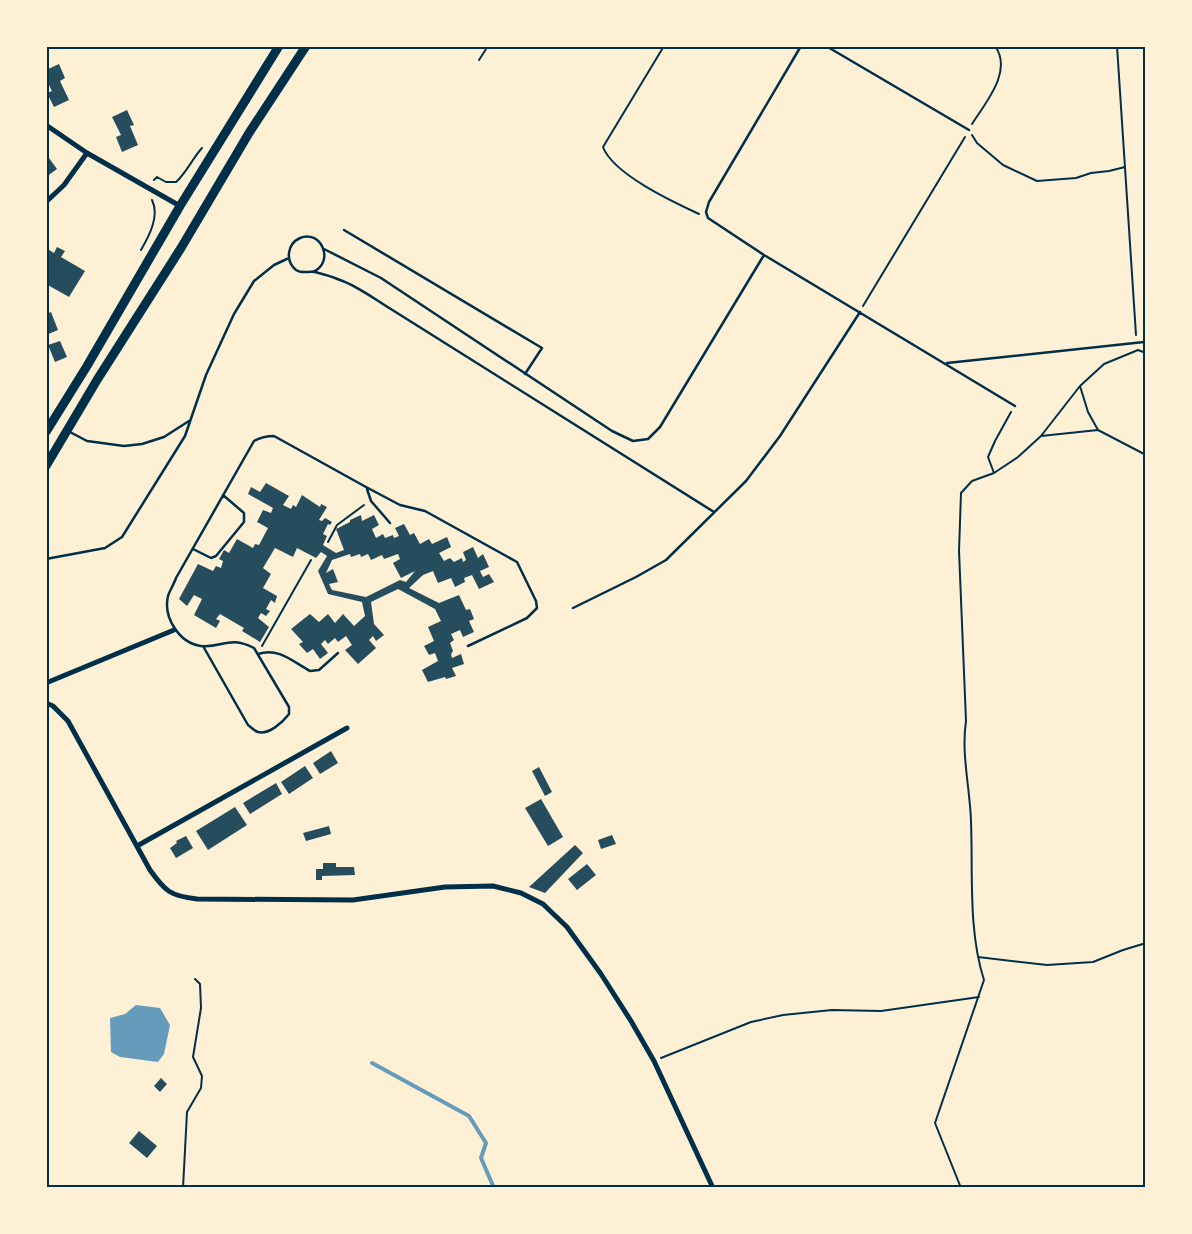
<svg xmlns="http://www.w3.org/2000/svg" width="1192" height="1234" viewBox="0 0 1192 1234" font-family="'IBM Plex Sans',sans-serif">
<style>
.water{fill:#669bbc}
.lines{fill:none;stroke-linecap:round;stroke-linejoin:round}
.stream{stroke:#669bbc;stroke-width:4}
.building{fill:#264d5e;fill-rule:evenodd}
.path{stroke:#003049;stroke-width:2}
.service{stroke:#003049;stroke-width:2.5}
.minor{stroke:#003049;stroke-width:5}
.trunk{stroke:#003049;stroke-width:9}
.neatline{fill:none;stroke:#003049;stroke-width:2}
</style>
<rect width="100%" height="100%" fill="#fdf0d5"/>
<path class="water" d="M136,1005L160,1008L170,1025L164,1054L158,1062L120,1057L111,1052L110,1018L125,1014Z"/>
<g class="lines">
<path class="stream" d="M372,1063L469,1116L486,1143L481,1158L494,1188"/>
</g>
<path class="building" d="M59,64L65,78L60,81L69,100L54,107L47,93L52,91L46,79V70Z
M127,110L134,125L130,126L138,145L122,152L116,137L121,135L112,117Z
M49,158L57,169L46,177V160Z
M57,247L65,251L61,257L85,271L69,297L46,284V248L54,253Z
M51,312L58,330L46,335V314Z
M60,341L67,357L55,362L48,345Z
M266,483L289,496L283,505L291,509L293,505L296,507L302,495L320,507L321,504L327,507L319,520L322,521L325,518L332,522L330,525L328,524L323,534L327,536L323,545L336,553L344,550L336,529L350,522V520L361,515L362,521L374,515L379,525L372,529L376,538L383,534L385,538L393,535L394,538L399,536L395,528L404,524L410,535L414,533L420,544L429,539L432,544L447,537L451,547L439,553L444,561L450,558L454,562L462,558L463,562L466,560L463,552L473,547L478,558L483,554L489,567L480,571L483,577L489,574L494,582L479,589L472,575L464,578L465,582L455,587L451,578L438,583L433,571L423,575L409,588L439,603L459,595L466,610L470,609L474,619L469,621L474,632L463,637L460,630L451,634L454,640L450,643L453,651L451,654L452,658L461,654L464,664L452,668L456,676L446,679L445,677L428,682L422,670L438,661L435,653L429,655L424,646L434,641L428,627L441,621L435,609L398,589L371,602L374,624L384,635L376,641L373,636L369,640L376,648L358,664L345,650L352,645L346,636L338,642L335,638L328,644L325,640L321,644L328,653L320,659L313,649L307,653L299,644L303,642L291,629L310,614L319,622L328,614L335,623L343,614L354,626L365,616L362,602L328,594L318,571L327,556L321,552L316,558L297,548L293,557L275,548L263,568L271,574L263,588L277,596L275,603L271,600L266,609L270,611L266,616L261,613L258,618L269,627L260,642L242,631L244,628L220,614L216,619L220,621L216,628L194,615L202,599L194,595L187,606L179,599L198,564L213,571L216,566L221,568L223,561L219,559L224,550L229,553L237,539L253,548L255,544L259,545L268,528L257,522L263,510L271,513L273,508L248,494L251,487L260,492ZM350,554L351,557L360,554L361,557L368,554L371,560L382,555L384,559L398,554L400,559L393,563L401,578L415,571L406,582L400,580L366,597L332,590L329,584L338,582L333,569L326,573L332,560Z
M331,751L338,763L320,774L313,763Z
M305,766L313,778L289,794L281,782Z
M539,767L552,792L545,796L532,771Z
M276,783L282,794L250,814L243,803Z
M541,799L563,837L548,846L525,808Z
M235,807L247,825L208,850L196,831Z
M329,826L331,834L306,841L303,833Z
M612,835L616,844L601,849L598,840Z
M186,836L193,848L176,858L170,848L177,843L176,841Z
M575,845L583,853L545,893L529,887Z
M323,863H336V867H354L355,875L322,876V880H316V869H323Z
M587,864L596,875L577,890L568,879Z
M161,1078L167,1084L160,1092L154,1086Z
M139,1131L157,1146L147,1158L129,1143Z"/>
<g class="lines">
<path class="path" d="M664,46L603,147C613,174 673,202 699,214
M1117,46L1136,335
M479,60L488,46
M972,124C986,102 1013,71 995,46
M972,135L977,143L1003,165L1037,181L1076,178L1091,173L1109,171L1125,167
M154,180L157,177L166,182H176C187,172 192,159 202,148
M141,250C149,236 160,216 152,200
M863,306L965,137
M1080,386L1088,412L1098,430L1146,455
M1041,436L1098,430
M994,473L988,457L995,441L1011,412
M328,542L337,525L364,505
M262,646L311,560
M978,957L1047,965L1093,962L1123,950L1146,943
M661,1058L751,1022L783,1015L832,1010L881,1011L979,997
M183,1188L187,1112L201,1088L202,1076L193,1057L201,1008L200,984L195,979
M961,1188L935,1123L984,980C968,930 973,873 971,821C970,788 961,754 966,721L959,551L961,493L972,481L994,473L1018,457L1041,436L1080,386L1104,364L1138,350L1146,353"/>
<path class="service" d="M801,46L709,202L706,212L708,218L764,255L1015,406
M826,46L969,130
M344,230L542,348L525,374
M324,249L381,278L612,431L633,441L648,439L660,427L764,255
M313,272C336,261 320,229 300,238C287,244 285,261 296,270C302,274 308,271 315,272C323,274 333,277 340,280C358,286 377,301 394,311L714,512
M947,363L1144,342L1146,338
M68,431L87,441L124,446L142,444L164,437L189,421
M367,489L371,501L390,523
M193,549L211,558L216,556L244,522V513L223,495
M46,559L105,548L122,537L185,436L206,375L234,314L254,281L274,265L289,258
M573,608L636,577L666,560L746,481L780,436L860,312
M203,646L248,725C251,727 254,731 258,732C269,735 283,722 289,714V707L254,648C229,635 223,648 201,646C179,643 163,617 168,596C170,590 174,584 176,578L254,441C261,437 266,436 274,436L366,487L400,505L425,511L517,562L536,601L537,608L527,618L468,646
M258,654C279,647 293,662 310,671L319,670L338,653"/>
<path class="minor" d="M46,125L87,153L180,206
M46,202L64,185L87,153
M46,683L174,630
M46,703L53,706L68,721L150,870C165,891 170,896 197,899L353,900L445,887L493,886L521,893L543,904L567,927L601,974L631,1021L654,1061L713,1188
M137,846L347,728"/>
<path class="trunk" d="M46,432L87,366L180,206L279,46
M46,466L97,380L181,248L249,133L306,46"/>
</g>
<rect width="1192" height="1234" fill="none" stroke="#fdf0d5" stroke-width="95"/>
<rect x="48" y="48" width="1096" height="1138" class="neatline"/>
</svg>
